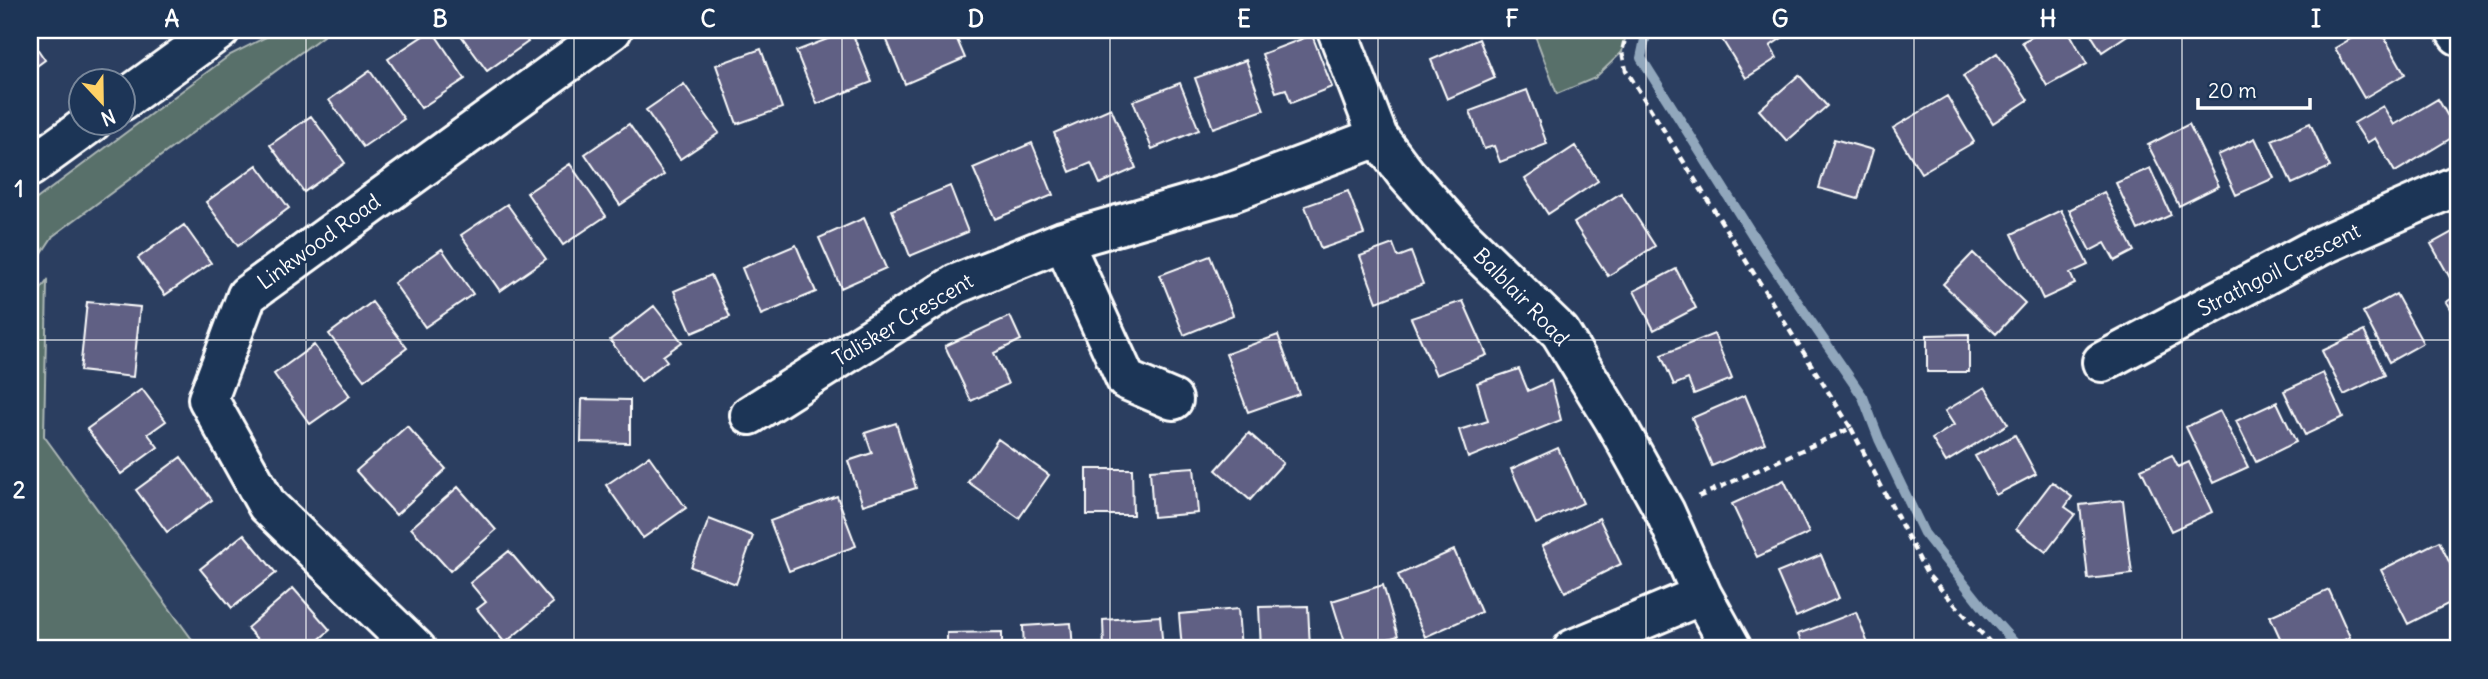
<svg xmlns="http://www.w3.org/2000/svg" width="2488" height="679" viewBox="0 0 2488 679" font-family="Delius,sans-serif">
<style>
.green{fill:#586f6b;stroke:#acb7b5;stroke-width:2}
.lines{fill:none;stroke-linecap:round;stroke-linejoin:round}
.stream{stroke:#91a7bc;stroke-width:10}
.building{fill:#616184;stroke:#fff;stroke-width:2}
.street-casing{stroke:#fff;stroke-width:44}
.secondary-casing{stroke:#fff;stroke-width:44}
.path{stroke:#fff;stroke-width:4.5;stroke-dasharray:7 5;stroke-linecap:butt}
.street{stroke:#1d3557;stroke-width:38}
.secondary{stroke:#1d3557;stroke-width:38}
.grid{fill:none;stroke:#fff;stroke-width:2;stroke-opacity:0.55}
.labels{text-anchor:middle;stroke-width:5;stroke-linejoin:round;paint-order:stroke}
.street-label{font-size:21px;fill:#fff;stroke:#1d3557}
.neatline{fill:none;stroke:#fff;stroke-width:2.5}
.grid-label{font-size:23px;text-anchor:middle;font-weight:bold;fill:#fff}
</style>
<rect width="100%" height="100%" fill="#2b3e60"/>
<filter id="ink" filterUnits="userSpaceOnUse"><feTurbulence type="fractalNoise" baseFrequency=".0143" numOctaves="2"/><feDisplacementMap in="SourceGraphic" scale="14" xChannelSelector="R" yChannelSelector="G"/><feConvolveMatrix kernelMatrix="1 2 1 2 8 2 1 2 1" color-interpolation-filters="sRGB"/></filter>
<g filter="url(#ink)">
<path class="green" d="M280,30H331L53,236L30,271V204L230,55Z
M1533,30H1627L1622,52L1595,78L1557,94Z
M47,281L44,436L199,649H30V304Z"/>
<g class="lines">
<path class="stream" d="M1647,30L1641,58L1764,253L1863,397L1879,439L1924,533L1986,611L2020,649"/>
</g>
<path class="building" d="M432,30L465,79L421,108L388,59Z
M457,30H520L528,42L487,71Z
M851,30L872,82L817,104L796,51Z
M892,30H953L965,58L905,84L884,33Z
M1724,30H1777L1782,38L1770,46L1777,58L1746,78L1718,33Z
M2045,30H2068L2087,64L2047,86L2022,42Z
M2088,30H2135L2102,52Z
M2366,30H2380L2405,74L2364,98L2335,48Z
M1312,35L1332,87L1291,103L1286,89L1276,92L1262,54Z
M30,38L45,60L30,71Z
M1479,39L1495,78L1447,99L1431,60Z
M761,49L782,108L737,124L716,65Z
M1997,53L2028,100L1993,123L1963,76Z
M1246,60L1264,110L1213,128L1195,78Z
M370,71L404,119L363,147L329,100Z
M1799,75L1827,106L1787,141L1759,110Z
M1180,83L1199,130L1152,149L1133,101Z
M684,84L719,133L680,159L646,110Z
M1527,90L1547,144L1500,162L1494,146L1484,149L1470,111Z
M1947,96L1974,142L1921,173L1893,128Z
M2438,99L2458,134L2395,172L2375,138L2367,143L2354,123L2383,106L2394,125Z
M1111,108L1136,168L1100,184L1091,163L1070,172L1054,133Z
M311,116L345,163L304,192L270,145Z
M2310,123L2330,167L2292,184L2272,140Z
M629,124L664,175L620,205L585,154Z
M2189,124L2219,186L2179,206L2148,145Z
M2255,138L2274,178L2236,195L2218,155Z
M1834,139L1873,150L1858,199L1819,188Z
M1032,143L1053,195L995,219L973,168Z
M1575,146L1598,181L1548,214L1525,179Z
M570,164L606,216L563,245L527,193Z
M257,165L289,208L238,246L206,202Z
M2150,168L2171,215L2138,230L2116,183Z
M950,186L968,232L910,256L892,210Z
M1348,191L1364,234L1321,249L1305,206Z
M2104,192L2134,251L2115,261L2105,243L2090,251L2069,210Z
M1621,193L1655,246L1608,276L1574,223Z
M507,204L546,259L500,291L461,235Z
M2061,210L2088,265L2070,273L2075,284L2043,299L2012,234Z
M864,218L886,268L841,288L819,238Z
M184,225L211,263L165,295L138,258Z
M2458,229V292L2431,244Z
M1393,244L1398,257L1411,252L1423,284L1377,302L1360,256Z
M796,245L816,292L761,315L742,268Z
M442,249L473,294L425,327L394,283Z
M1973,253L2025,303L1996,334L1943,284Z
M1210,256L1233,315L1184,335L1160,275Z
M1676,269L1696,308L1654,330L1634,291Z
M711,275L730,317L692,333L674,291Z
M2396,294L2423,343L2389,362L2363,312Z
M2458,295V322L2446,302Z
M1463,301L1487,355L1436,375L1411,318Z
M87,302L140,307L133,377L80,371Z
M372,302L407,348L364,380L329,334Z
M654,306L682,342L663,356L667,361L641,381L610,340Z
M1010,316L1021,340L994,353L1008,384L971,401L945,346Z
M2364,331L2385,375L2344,395L2322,351Z
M1714,334L1732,379L1694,394L1688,379L1674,385L1661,355Z
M1969,334V372H1927V335Z
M1278,335L1299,394L1248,412L1226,354Z
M314,345L350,396L310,424L274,374Z
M1519,369L1528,391L1551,381L1561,420L1468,458L1459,430L1488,421L1477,383Z
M2323,373L2343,417L2305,435L2284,391Z
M1985,387L2008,424L1946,462L1932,439L1954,425L1945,411Z
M142,389L166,421L148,434L158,447L121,474L87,429Z
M1745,395L1765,443L1712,466L1692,418Z
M582,399L630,400V443L581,442Z
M2277,402L2296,442L2256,462L2236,421Z
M2220,411L2248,467L2213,483L2186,427Z
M896,423L916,488L863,505L848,461L872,453L865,433Z
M407,426L446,469L396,515L356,471Z
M1249,433L1283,463L1250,500L1216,470Z
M2015,435L2036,474L1996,495L1975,456Z
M998,439L1049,475L1019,518L968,482Z
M1558,448L1583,503L1536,524L1511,469Z
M2172,455L2178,467L2189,462L2212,512L2171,531L2141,469Z
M649,456L686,508L643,538L606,485Z
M181,457L212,500L167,532L136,490Z
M1194,467L1198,513L1153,517L1150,470Z
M1087,469H1132L1133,515H1087Z
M1784,480L1809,533L1757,557L1732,504Z
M2052,482L2072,497L2065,507L2075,514L2046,552L2016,529Z
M458,487L496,530L450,571L411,528Z
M837,496L856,546L789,571L770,521Z
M2123,500L2132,574L2088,579L2080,505Z
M1599,518L1621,564L1565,592L1542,546Z
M709,519L753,536L736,584L691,567Z
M244,534L276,573L232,608L200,569Z
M2439,541L2458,580V599L2408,624L2381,570Z
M1454,550L1481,612L1425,637L1398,575Z
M509,551L553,603L505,643L477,609L486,602L470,583Z
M1821,555L1839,598L1796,617L1777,573Z
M1383,585L1398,636L1355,649H1347L1332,601Z
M293,588L330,630L308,649H266L247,628Z
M2329,590L2350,637L2327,649H2285L2270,616Z
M1308,606L1310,649H1261L1259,607Z
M1238,609L1241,649H1182L1179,614Z
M1856,612L1870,649H1804L1798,634Z
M1160,616L1163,649H1104L1103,620Z
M1071,623L1073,649H1024L1023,626Z
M1002,632V649H947V633Z"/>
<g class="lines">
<g class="street-casing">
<path id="street" d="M1337,30L1378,137L1406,174L1458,233L1560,332L1614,420L1665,512L1702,595L1732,649
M2455,30L2458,35
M1063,241L1126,380L1173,400
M2102,362L2322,245L2458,185
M750,415L956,284L1063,241L1232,192L1378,137
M416,649L267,505L208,399L247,295L612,30
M1573,649L1702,595"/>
</g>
<g class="secondary-casing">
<path id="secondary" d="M122,101L220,30
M30,167L92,122"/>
</g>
<path class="path" d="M1627,30L1622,52L1626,70L1851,428L1698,497
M1851,428L1927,574L1996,649"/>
<use href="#street" class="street"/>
<use href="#secondary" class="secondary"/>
</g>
</g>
<path class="grid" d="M306,30V649M574,30V649M842,30V649M1110,30V649M1378,30V649M1646,30V649M1914,30V649M2182,30V649M30,340H2458"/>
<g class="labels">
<g class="street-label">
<text transform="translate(319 242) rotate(-36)" y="7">Linkwood Road</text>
<text transform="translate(2279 270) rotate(-27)" y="7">Strathgoil Crescent</text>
<text transform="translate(1521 297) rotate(46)" y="7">Balblair Road</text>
<text transform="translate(903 320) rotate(-31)" y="7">Talisker Crescent</text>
</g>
</g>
<rect width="2488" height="679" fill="none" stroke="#1d3557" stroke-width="77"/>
<g transform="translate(102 102) rotate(158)"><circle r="33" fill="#1d3557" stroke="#77869a" stroke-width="2"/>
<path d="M0-5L12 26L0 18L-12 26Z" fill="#ffd166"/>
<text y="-10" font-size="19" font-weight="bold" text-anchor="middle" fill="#ffffff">N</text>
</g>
<path d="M2198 98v10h112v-10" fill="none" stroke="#ffffff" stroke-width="3.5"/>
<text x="2208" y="98" font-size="21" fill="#ffffff" stroke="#1d3557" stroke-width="5" paint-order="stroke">20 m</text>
<rect x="38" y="38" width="2412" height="602" class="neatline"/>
<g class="grid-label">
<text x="172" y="27">A</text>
<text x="440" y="27">B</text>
<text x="708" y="27">C</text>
<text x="976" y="27">D</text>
<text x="1244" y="27">E</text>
<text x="1512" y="27">F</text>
<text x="1780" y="27">G</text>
<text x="2048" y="27">H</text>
<text x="2316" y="27">I</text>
<text x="19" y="197">1</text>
<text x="19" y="498">2</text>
</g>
</svg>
